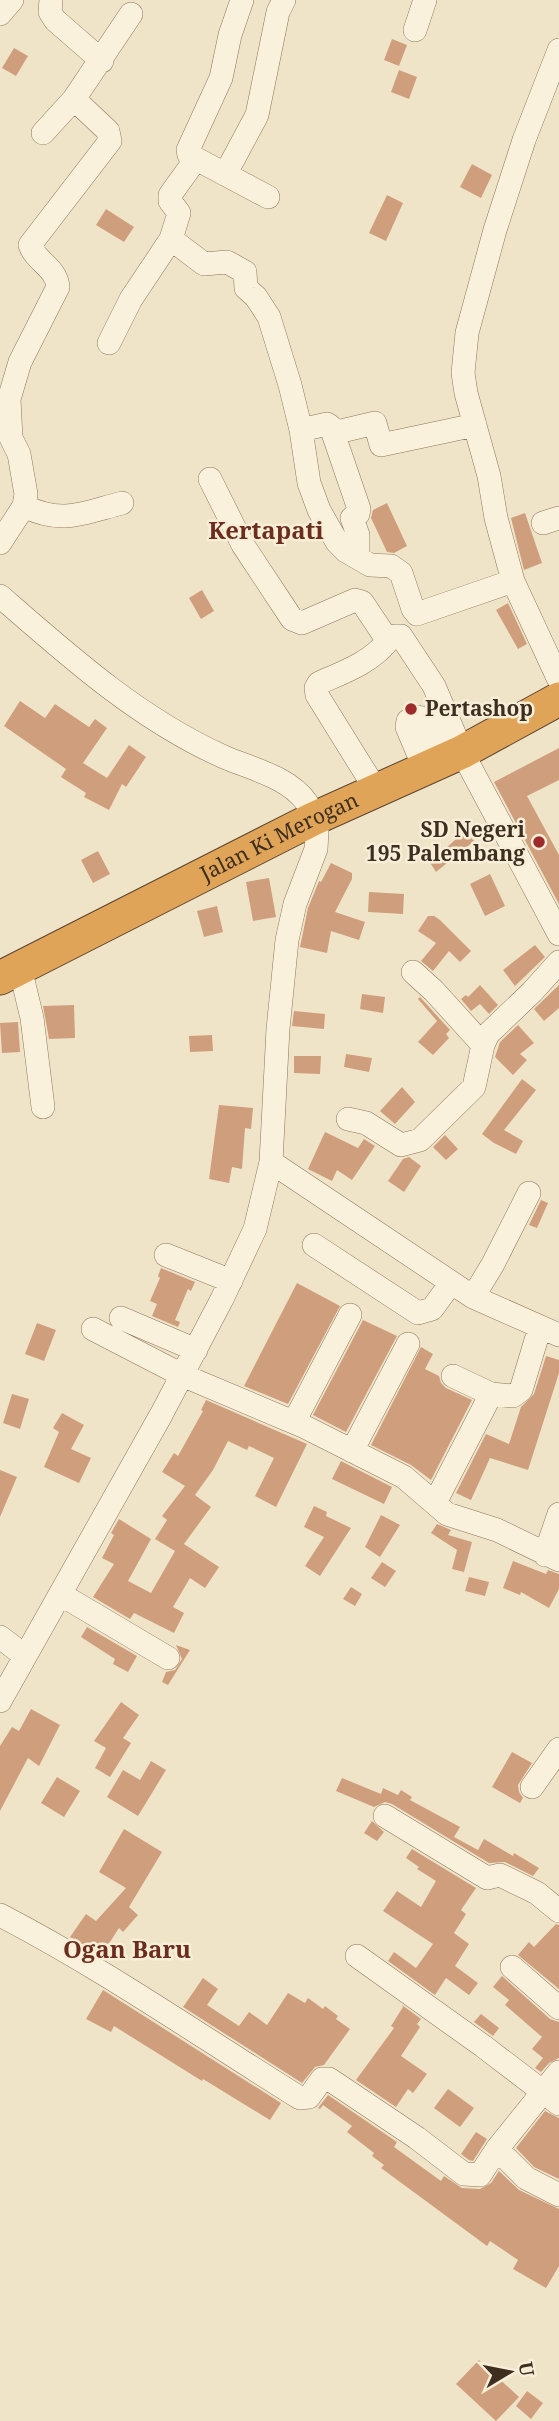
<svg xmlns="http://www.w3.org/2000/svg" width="559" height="2421" viewBox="0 0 559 2421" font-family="'Noto Serif',serif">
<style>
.building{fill:#cf9f7d}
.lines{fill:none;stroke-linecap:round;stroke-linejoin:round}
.minor-casing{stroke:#8d765c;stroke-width:24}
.highway-casing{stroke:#5b4430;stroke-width:35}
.minor{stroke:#faf1dc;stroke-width:23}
.highway{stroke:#e0a458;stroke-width:33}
.poi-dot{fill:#9e2a2b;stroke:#f7eed8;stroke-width:2.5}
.labels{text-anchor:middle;stroke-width:5;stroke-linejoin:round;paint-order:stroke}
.poi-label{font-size:21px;font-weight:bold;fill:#3d2e20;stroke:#f7eed8;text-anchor:start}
.street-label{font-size:21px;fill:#3d2e20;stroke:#f7eed8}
.quarter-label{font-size:24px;font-weight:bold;fill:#6b2e1e;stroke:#f7eed8}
</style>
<rect width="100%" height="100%" fill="#f0e4c8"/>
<path class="building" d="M392,39L407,45L399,66L384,60Z
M14,48L28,56L16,76L2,68Z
M399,70L417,77L409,99L391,92Z
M472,164L492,175L481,198L460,187Z
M387,195L403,203L386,241L369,233Z
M106,209L134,227L124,242L96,225Z
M387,503L407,546L394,553L387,552L371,518L373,510Z
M525,513L542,563L524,570L511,518Z
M202,590L214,611L201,619L189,598Z
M508,603L527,644L518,649L496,610Z
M20,701L45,718L55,704L89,727L95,719L107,728L83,763L107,778L129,745L146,757L126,787L122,784L109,810L84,797L86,793L61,777L66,769L4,726Z
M559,748V780L527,796L559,855V904L494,782Z
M465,831L474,841L436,872L427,858L444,847L445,849Z
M98,851L110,874L93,883L81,860Z
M331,863L352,873V879L335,912L365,922L359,940L331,931L327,953L300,947L308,908L319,881L321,882Z
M490,874L505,906L485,916L470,884Z
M269,878L276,917L253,921L246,882Z
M369,892L404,894L403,914L368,912Z
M217,906L223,932L204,937L197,911Z
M428,916H434L440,920L471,951L460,962L449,951L433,971L421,961L436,943L418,931Z
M535,945L545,957L515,986L503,970Z
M480,985L498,1005L489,1014L480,1004L471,1011L461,999L466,995L468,997Z
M559,985V1008L544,1021L534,1009Z
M362,994L385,997L383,1013L360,1009Z
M420,997L450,1030L446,1034L449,1038L433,1055L418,1042L437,1021L418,999Z
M74,1005L75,1038L49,1039L43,1006Z
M294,1011L325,1014L324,1029L292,1026Z
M18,1022L20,1052L2,1053L0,1023Z
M518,1025L534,1043L520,1054L527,1060L513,1075L495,1057L500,1042Z
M212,1035L213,1051L190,1052L189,1036Z
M346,1054L372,1058L369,1072L344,1067Z
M294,1056H321L320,1074L294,1073Z
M522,1079L536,1090L504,1130L523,1141L516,1154L494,1143L482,1134Z
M402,1087L415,1102L395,1124L380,1111Z
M219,1105L253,1108L251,1129L245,1128L242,1169L232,1167L229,1183L209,1179Z
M325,1132L358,1148L364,1139L375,1146L352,1180L337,1170L332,1181L308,1169Z
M445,1135L458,1149L446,1160L433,1147Z
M409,1157L421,1166L404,1192L388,1181L403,1159Z
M541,1200L548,1203L537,1228L529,1225Z
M161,1268L195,1282L191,1291L188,1289L175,1320L180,1322L178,1327L152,1316L157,1304L150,1301L160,1278L158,1276Z
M297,1283L340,1306L288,1404L244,1386Z
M363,1320L397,1336L346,1432L313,1415Z
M37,1323L56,1330L44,1361L25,1354Z
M421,1347L433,1354L425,1369L439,1376L441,1383L446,1388L472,1400L431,1480L411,1465L371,1445Z
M546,1356L559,1360V1373L528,1470L490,1458L471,1500L456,1493L486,1434L509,1444L521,1407L534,1394Z
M12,1394L29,1399L20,1429L3,1423Z
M206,1400L307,1444L276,1507L255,1496L274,1458L249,1446L247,1450L228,1441L213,1470L195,1495L211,1507L184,1544L219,1567L205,1588L190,1578L173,1607L184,1613L174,1633L134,1613L130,1619L93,1597L114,1564L102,1558L114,1535L111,1533L119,1519L151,1539L128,1581L151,1593L175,1551L155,1539L167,1520L162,1516L185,1486L162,1472L174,1453L178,1456L203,1411L201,1410Z
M62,1413L84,1425L71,1449L91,1458L79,1483L44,1467L59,1432L53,1428Z
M341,1461L392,1487L384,1504L332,1479Z
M0,1470L17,1477L0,1517Z
M314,1506L327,1512L326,1516L351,1528L320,1576L305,1566L324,1537L304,1527Z
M381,1515L400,1525L380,1557L365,1547Z
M437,1524L451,1530L448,1535L472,1542L464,1572L452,1569L457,1550L431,1533Z
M513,1561L546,1574L548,1570L559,1574V1589L549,1608L521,1592L520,1595L503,1588Z
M382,1562L396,1571L385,1587L371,1578Z
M469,1577L489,1582L485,1596L465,1591Z
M351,1587L362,1594L355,1606L343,1599Z
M87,1627L137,1656L128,1672L113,1664L115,1659L81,1637Z
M176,1645L190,1650L168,1685L162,1682L166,1672L175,1670L182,1659Z
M121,1702L139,1715L123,1738L131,1743L110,1777L95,1768L106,1748L94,1741Z
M31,1709L60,1725L39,1766L28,1758L0,1811V1746L12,1727L19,1731Z
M512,1752L532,1763L518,1785L519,1792L523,1798L520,1803L492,1787Z
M151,1761L166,1770L138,1816L107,1797L123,1770L140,1780Z
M57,1777L80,1791L64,1817L41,1803Z
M342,1778L381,1794L383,1788L398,1795L401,1790L412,1797L410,1800L460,1827L454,1837L478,1850L484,1839L513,1856L514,1853L539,1868L533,1876L505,1862L489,1863L392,1804L385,1802L374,1807L336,1791Z
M372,1821L384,1832L377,1841L364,1833Z
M124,1829L162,1852L129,1907L138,1915L123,1932L119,1928L101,1956L70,1937L86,1914L96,1921L126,1888L99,1872Z
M412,1849L476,1888L461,1910L466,1914L454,1933L469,1944L455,1966L478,1983L469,1995L446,1978L435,1995L388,1961L394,1952L416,1968L433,1944L383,1911L397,1891L421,1907L436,1881L417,1869L419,1867L406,1858Z
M556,1924L559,1925V1989L518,1955L529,1942L534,1947Z
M502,1976L550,2019L559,2022V2058L549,2063L541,2072L535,2068L543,2058L532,2049L542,2037L505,2005L509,2000L493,1987Z
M203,1978L218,1989L207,2005L239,2026L249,2012L267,2025L288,1993L305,2003L308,1998L323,2009L325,2006L338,2016L336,2019L350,2029L324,2065L315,2067L302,2083L183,2007Z
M103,1990L281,2103L270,2120L203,2079L202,2081L114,2026L111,2032L86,2019Z
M402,2005L421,2019L417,2024L420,2027L401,2056L427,2074L413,2093L408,2089L396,2107L356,2080L394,2028L391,2026L403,2007Z
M481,2014L499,2028L493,2036L474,2022Z
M448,2089L474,2108L460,2127L434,2108Z
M328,2095L397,2142L394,2147L441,2181L444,2176L462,2188L480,2189L491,2183L499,2171L519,2190L559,2209V2266L546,2288L513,2269L518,2260L490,2241L487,2246L381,2168L384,2165L372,2156L374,2153L347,2132L352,2126L323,2105L320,2109L318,2108Z
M545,2111L559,2118V2179L534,2167L516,2148Z
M476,2132L487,2139L473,2161L469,2160L461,2154Z
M479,2360L519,2397L496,2421L456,2384Z
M527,2391L543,2403L531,2419L516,2406Z"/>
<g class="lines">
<g class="minor-casing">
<path id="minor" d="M51,0L50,12L55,20L102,61
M242,0L230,35L221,78L188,150L189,155L268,197
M0,14L12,0
M415,30L425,0
M43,133L74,99
M196,159L170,195V201L179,213L171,239L204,264L227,262L245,272L246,288L256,297L269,317L290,385L301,430L309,483L319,510L337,542L346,551L370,565L391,566L401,573L413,609L417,614L513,581L558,678
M226,173L257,115L278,12L284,0
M109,343L131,299L171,239
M301,430L327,424L330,426L333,433L375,423L381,445L475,425
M333,433L359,509L358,514L352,518L358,535V556
M210,479L243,545L292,619L302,623L355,600L362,602L388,641L395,636H401L434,686L462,752L559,934
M24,506C62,525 83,513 122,503
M543,523L559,518
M0,543L24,506L26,494L19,454L11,438L9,399L20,362L58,287C56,267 36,262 30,245L110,141L108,131L74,99L131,14
M513,581L496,518L489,476L466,393L463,373L467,333L495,230L524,140L559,50
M0,596C70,657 139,719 224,757C252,769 289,777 307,803
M418,753L407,727L408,721L415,717L422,718L438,744
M368,777L317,695L316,688L319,683C344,672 370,663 388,641
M20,968L32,1018L43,1107
M413,972L434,991L483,1045
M348,1119L366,1123L401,1145L420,1140L474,1087L483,1045L488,1034L532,992L559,962
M271,1162L473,1297L559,1335
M314,1245L418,1313L432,1309L451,1283
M166,1255L231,1281
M473,1297L493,1264L529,1193
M121,1318L196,1350
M93,1329L182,1375L305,1427L404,1477L447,1514L497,1530L559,1560
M453,1376L491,1394
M294,1422L350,1315
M352,1451L408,1344
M439,1495L491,1394L513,1396L521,1390L540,1327
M545,1555L559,1514
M60,1594L168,1658
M0,1637L25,1656
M0,1701L161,1415L222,1299L255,1229L271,1162L278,1029L287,940L295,904L316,849L317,831L313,819
M532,1787L559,1749
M385,1816L487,1878L500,1875L537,1893L559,1911
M0,1915C104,1969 200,2036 300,2098L309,2097L322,2079H329L417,2138L464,2174L480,2175L497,2149L559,2072
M357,1956L483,2046L559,2104
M512,1967L559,2008
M497,2149L526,2178L559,2195"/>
</g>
<g class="highway-casing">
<g id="highway">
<path id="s1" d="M0,978L313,819L462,752L559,699"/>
</g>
</g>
<use href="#minor" class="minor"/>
<use href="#highway" class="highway"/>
</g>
<g class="poi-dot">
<circle cx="411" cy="709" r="7"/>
<circle cx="539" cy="842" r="7"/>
</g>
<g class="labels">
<g class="poi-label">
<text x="425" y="716">Pertashop</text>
<text x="525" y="837" text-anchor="end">SD Negeri<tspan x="525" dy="24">195 Palembang</tspan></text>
</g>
<g class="street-label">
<text dy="7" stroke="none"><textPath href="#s1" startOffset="313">Jalan Ki Merogan</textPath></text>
</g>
<g class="quarter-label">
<text x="266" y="539">Kertapati</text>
<text x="127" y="1958">Ogan Baru</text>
</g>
</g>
<g transform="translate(510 2372) rotate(80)" stroke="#f7eed8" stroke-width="5" paint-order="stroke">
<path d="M0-5L12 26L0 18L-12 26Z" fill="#3d2e20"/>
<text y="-10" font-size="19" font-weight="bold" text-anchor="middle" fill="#3d2e20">U</text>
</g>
</svg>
